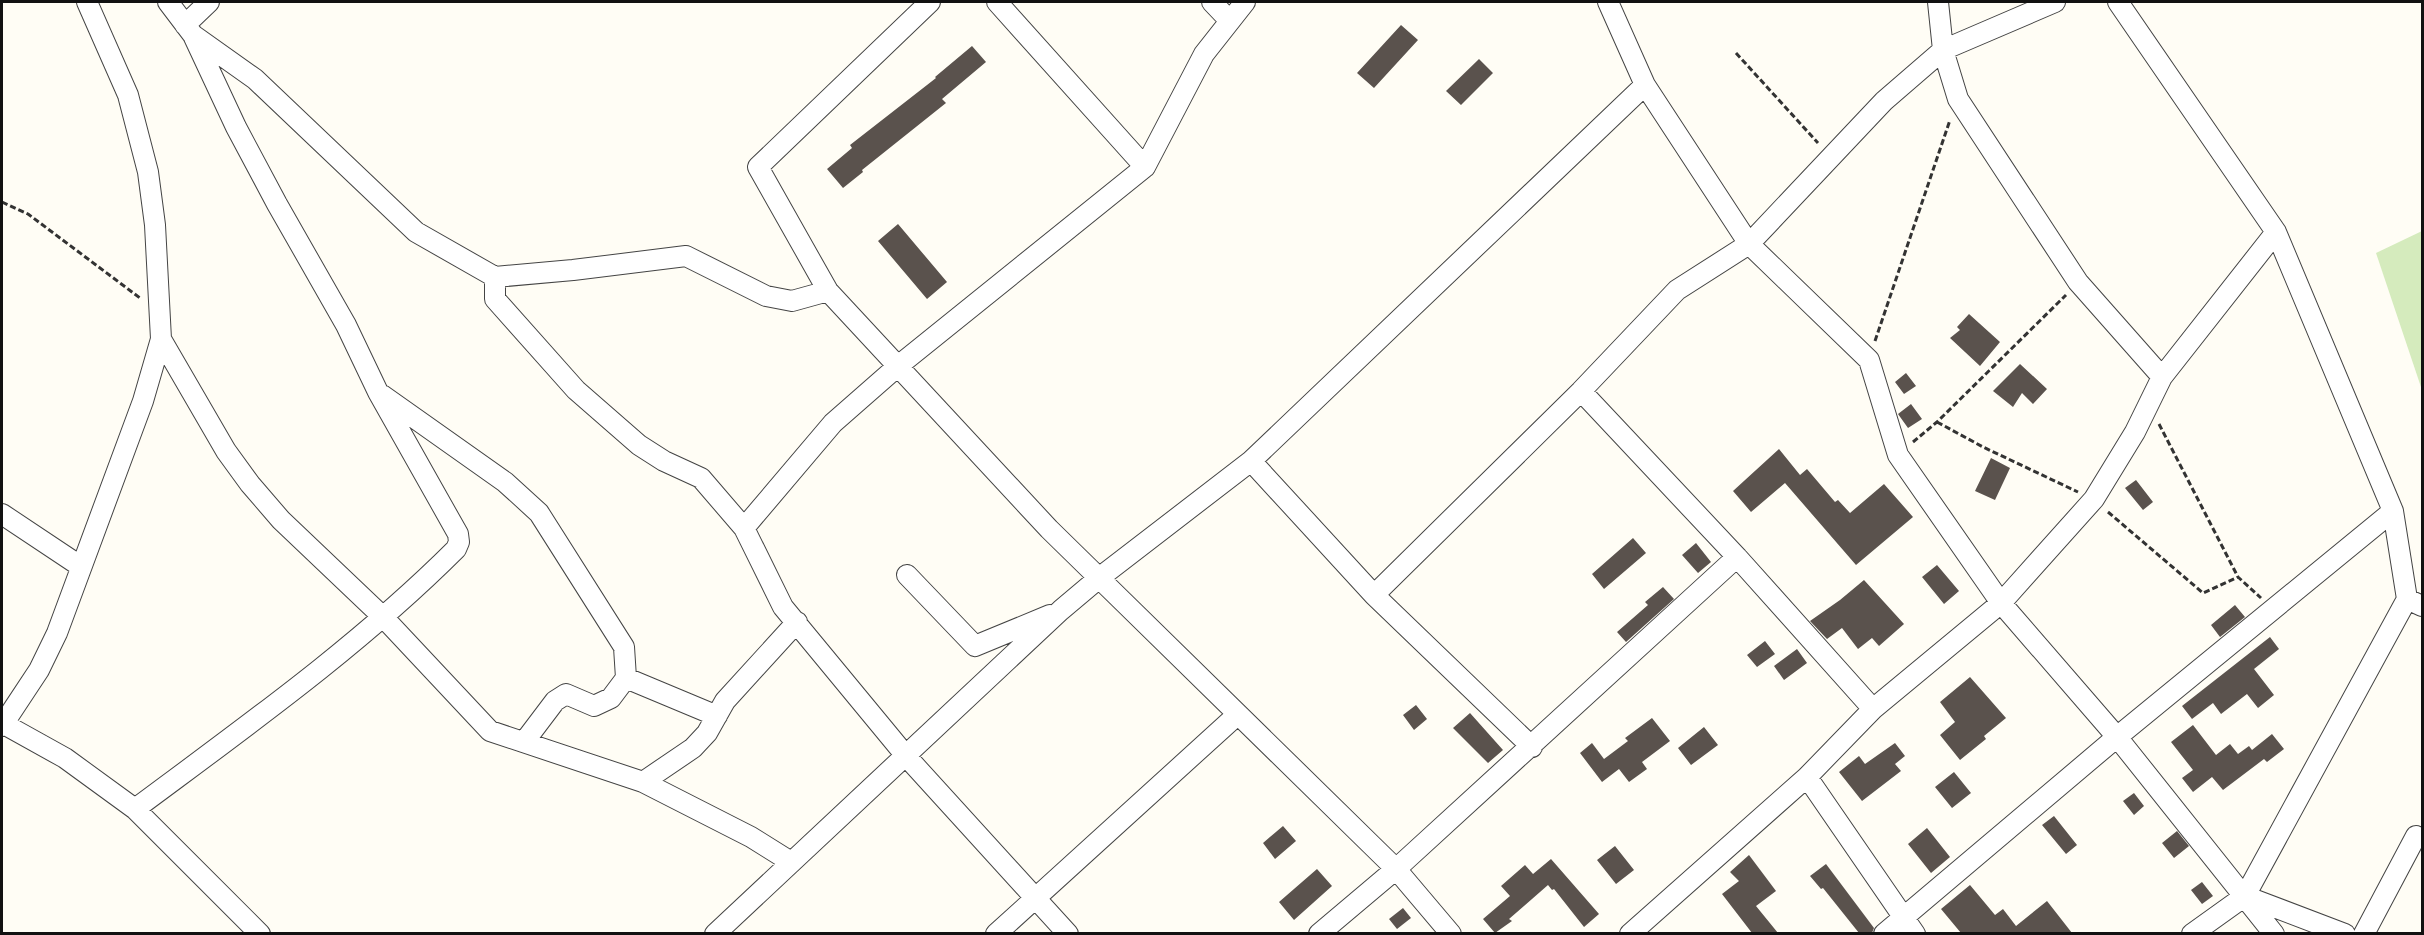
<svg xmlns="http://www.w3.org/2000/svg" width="2424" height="935" viewBox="0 0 2424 935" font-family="'Zilla Slab',serif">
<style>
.green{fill:#d5ebbd}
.building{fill:#5a524d}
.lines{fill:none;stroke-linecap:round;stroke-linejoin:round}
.minor-casing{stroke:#444;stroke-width:22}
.path{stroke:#333;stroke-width:3;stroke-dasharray:6 3;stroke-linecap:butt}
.minor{stroke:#fff;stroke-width:20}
</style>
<rect width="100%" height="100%" fill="#fffdf5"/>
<path class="green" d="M2422,231V390L2376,253Z"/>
<path class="building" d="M1401,25L1418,40L1374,88L1357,73Z
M972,46L986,62L942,99L946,103L862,170L863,172L843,188L827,169L852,148L850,145L936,78L935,77Z
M1479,59L1493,73L1461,105L1446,91Z
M898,224L947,282L927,299L878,241Z
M1969,314L2000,342L1980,366L1950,338L1960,330L1957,327Z
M2020,364L2047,389L2033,404L2022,393L2013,407L1993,391Z
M1906,373L1916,386L1904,394L1895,382Z
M1911,404L1922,419L1908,428L1898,414Z
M1779,449L1800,475L1807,469L1835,502L1838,500L1850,513L1884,484L1913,517L1856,565L1785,483L1751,512L1733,491Z
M1991,458L2010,468L1995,500L1975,491Z
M2136,480L2153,502L2143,510L2125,488Z
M1633,538L1646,553L1604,589L1592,574Z
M1696,543L1711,562L1698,573L1682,555Z
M1937,565L1959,591L1944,604L1922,577Z
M1864,580L1904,624L1879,646L1872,638L1858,649L1842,628L1827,639L1810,621L1840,600Z
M1663,587L1674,599L1626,642L1617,632L1648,605L1645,602Z
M2235,605L2245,617L2220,637L2211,625Z
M2270,637L2279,649L2254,669L2274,695L2258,708L2247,694L2221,714L2213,703L2192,719L2182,706Z
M1765,641L1775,654L1757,667L1747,655Z
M1797,649L1807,663L1784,680L1774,666Z
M1970,677L2006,718L1984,736L1986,739L1960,760L1940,735L1955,722L1940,702Z
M1416,705L1427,719L1414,730L1403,715Z
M1470,713L1503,750L1488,763L1453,728Z
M1652,718L1670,741L1642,762L1647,769L1629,782L1619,769L1602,782L1580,753L1592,743L1604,759L1628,741L1625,738Z
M2193,725L2216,755L2230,744L2238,754L2249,746L2252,750L2272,734L2284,749L2267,762L2264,759L2223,790L2212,777L2193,792L2182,778L2193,770L2171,742Z
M1704,727L1718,745L1691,765L1678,748Z
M1895,743L1905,756L1895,764L1901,771L1862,801L1839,772L1859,756L1865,764Z
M1954,772L1971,793L1952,808L1935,787Z
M2134,793L2144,806L2134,815L2123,801Z
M2054,816L2077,845L2066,854L2042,825Z
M1283,826L1296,841L1275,859L1263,843Z
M1927,828L1950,857L1931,873L1908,844Z
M2177,831L2189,846L2174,858L2162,843Z
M1615,846L1634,870L1616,884L1597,860Z
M1749,855L1776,891L1756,906L1778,933H1752L1722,894L1739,881L1730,872Z
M1551,859L1599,914L1584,927L1554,889L1552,890L1548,885L1509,919L1512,921L1495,933L1483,919L1510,896L1501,886L1525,865L1533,874Z
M1826,864L1874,928L1872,933H1859L1823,888L1821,889L1810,876Z
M1317,869L1332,886L1294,920L1279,902Z
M2202,882L2213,896L2202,904L2191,890Z
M1970,885L1995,915L2003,909L2016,926L2047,901L2072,933H1961L1941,909Z
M1403,908L1411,918L1397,929L1389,919Z"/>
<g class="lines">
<g class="minor-casing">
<path id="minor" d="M168,2L193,35L255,79L416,232L495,277L573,270L686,256L766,296L792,301L828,291
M930,2L758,167L828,291L1049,529L1396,869L1451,934
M997,2L1145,167L1204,54L1245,2
M1212,2L1230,21
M1608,2L1645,85L1749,244L1869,360L1898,455L2001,603L2117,737L2274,934
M1938,2L1943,50L1958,99L2078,282L2162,377
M2118,2L2276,232L2393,511L2407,599L2422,606
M185,25L209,2
M495,277V299L576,390L639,445L664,461L701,478L744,528L783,607L906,756L1068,934
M161,339L226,451L250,484L281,520L384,618L490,731L643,782L751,837L791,862
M1581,391L1737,557L1873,709
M382,395L505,482L539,513L624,647L626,678L611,698L594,706L566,694L555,701L524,742
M1251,461L1374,595L1532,747
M2,514L80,566
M744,528L833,423L898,366L1145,167
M907,575L975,646L1050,615
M1374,595L1581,391L1677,290L1749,244L1884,101L1943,50L2055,2
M626,678L717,716
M2,723L65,758L135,809L260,934
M2,726L39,670L57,633L143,401L161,339L155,225L148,172L128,95L87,2
M1807,777L1915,934
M643,782L693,748L707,733L725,701L797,622
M135,809C245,727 359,646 456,549L459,542L458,534L378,392L346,325L277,204L236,127L193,35
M2245,896L2345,934
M715,934L1061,610L1099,578L1251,461L1645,85
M996,934L1237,715
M1319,934L1396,869L1737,557
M1630,934L1807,777L1873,709L2001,603L2094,499L2135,432L2162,377L2276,232
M1884,934L2117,737L2393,511
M2192,934L2245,896L2407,599
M2364,934L2416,836"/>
</g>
<path class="path" d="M1736,53L1818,143
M2,202L28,214L140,298
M1875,341L1950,120
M1937,422L1983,447L2078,492
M2159,424L2238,577L2261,598
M1913,442L1937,422L2066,295
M2108,512L2203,593L2238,577"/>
<use href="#minor" class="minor"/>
</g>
<rect width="2424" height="935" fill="none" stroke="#111111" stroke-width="6"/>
</svg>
